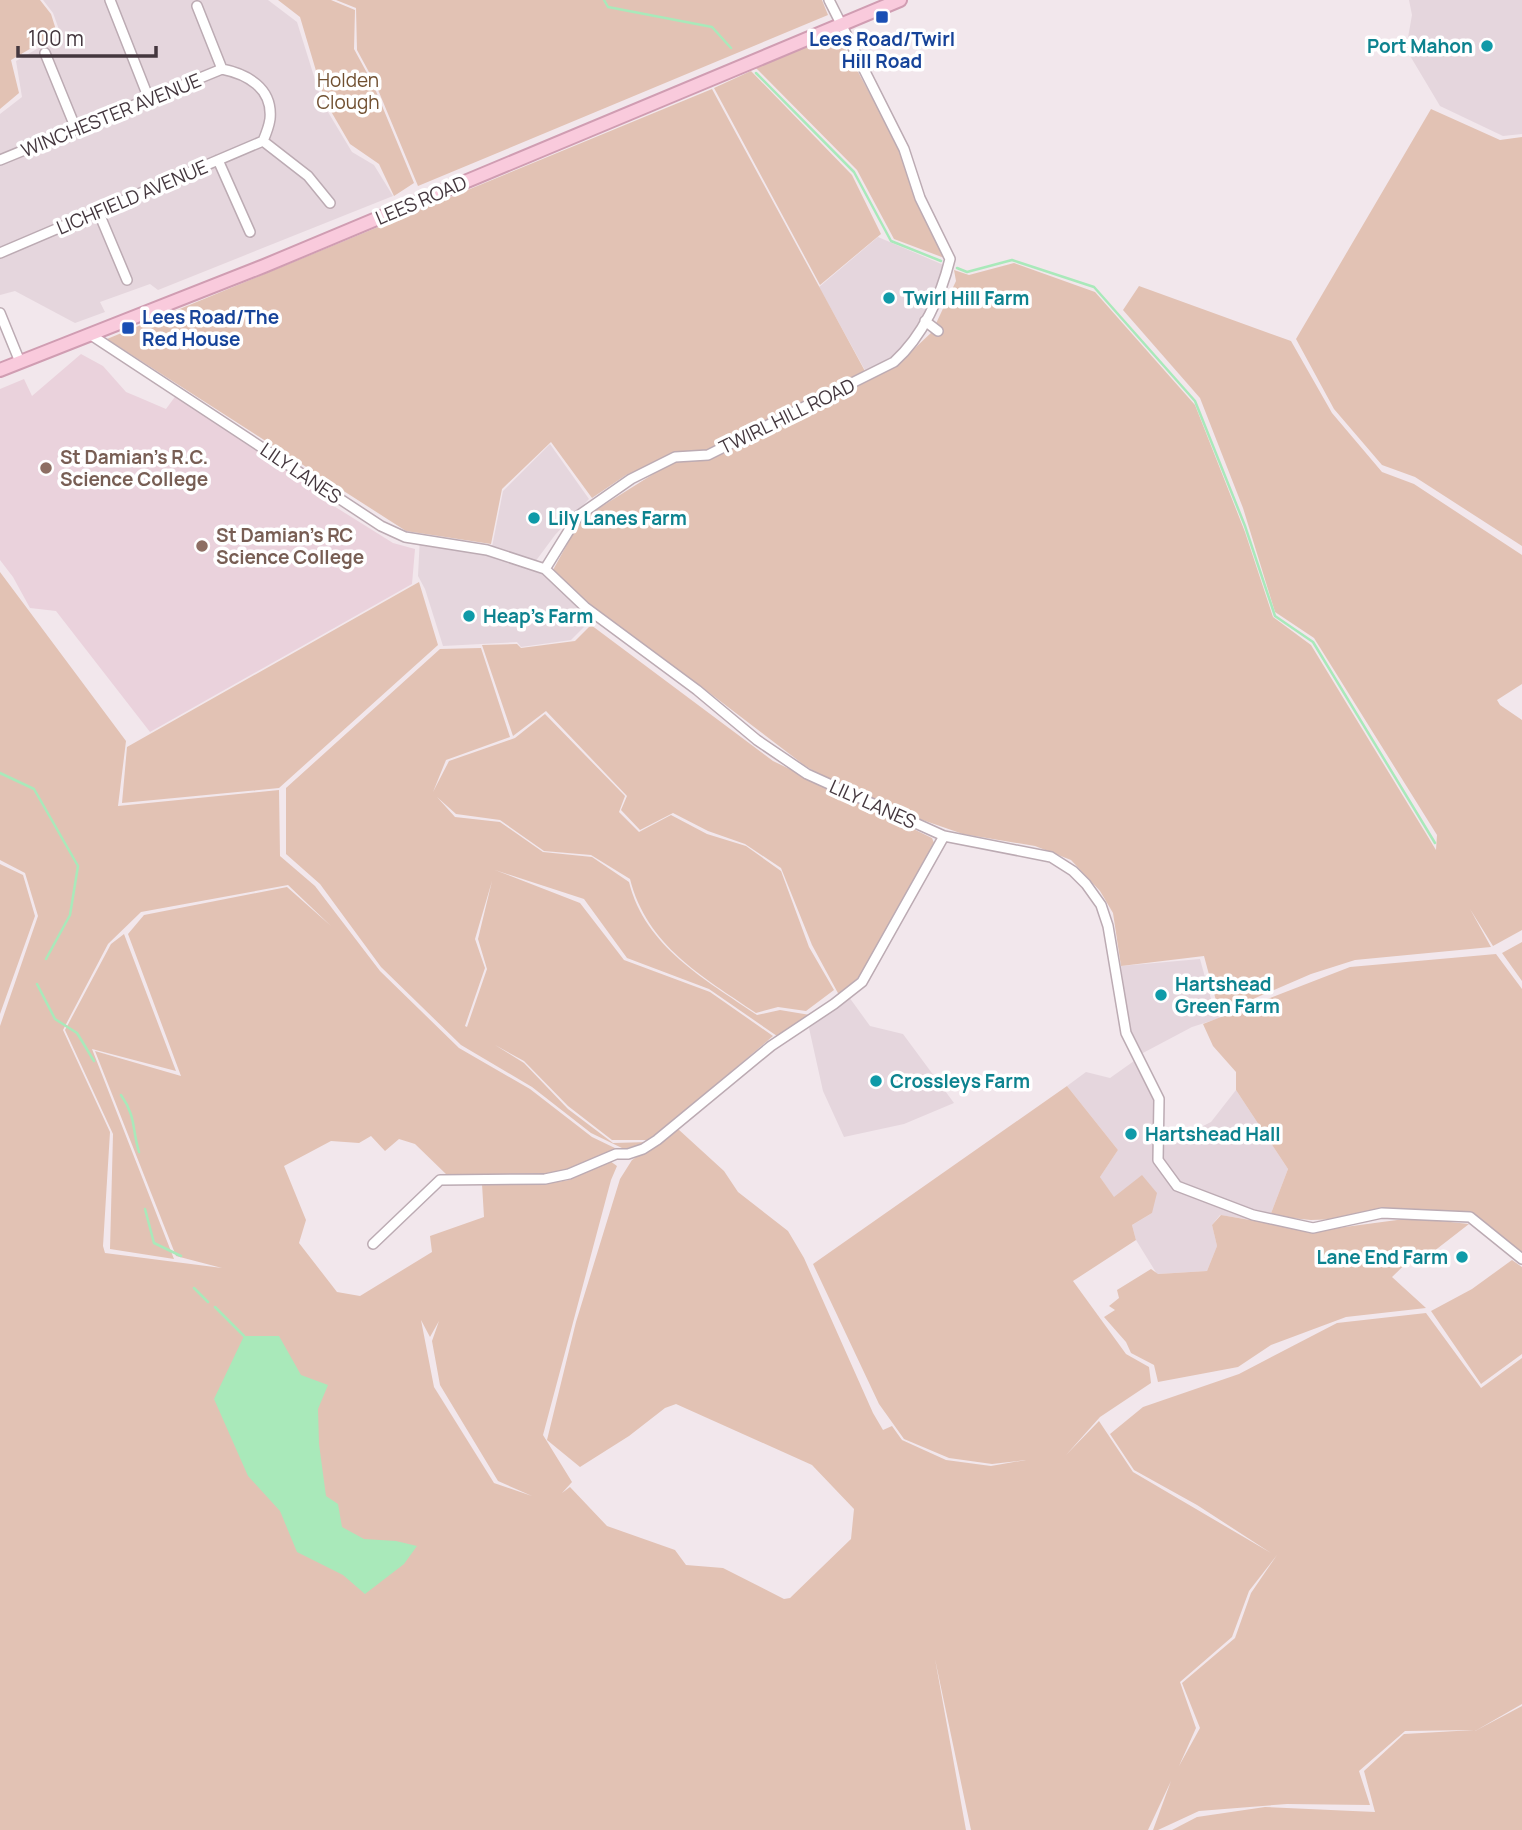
<svg xmlns="http://www.w3.org/2000/svg" width="1522" height="1830" viewBox="0 0 1522 1830" font-family="Manrope,sans-serif">
<style>
.residential{fill:#e5d6dd}
.education{fill:#ead2dc}
.green{fill:#e2c2b4;fill-rule:evenodd}
.water{fill:#a9e9ba}
.lines{fill:none;stroke-linecap:round;stroke-linejoin:round}
.stream{stroke:#a9e9ba;stroke-width:2.5}
.street-casing{stroke:#bcabb3;stroke-width:12}
.secondary-casing{stroke:#d09db2;stroke-width:16}
.street{stroke:#fff;stroke-width:9}
.secondary{stroke:#f9cadc;stroke-width:12}
.transit-dot{fill:#1a4fb4;stroke:#fff;stroke-width:2.5}
.culture-dot{fill:#0f9aa8;stroke:#fff;stroke-width:2.5}
.education-dot{fill:#8d6e63;stroke:#fff;stroke-width:2.5}
.labels{text-anchor:middle;stroke-width:7;stroke-linejoin:round;paint-order:stroke}
.transit-label{font-size:19px;font-weight:bold;fill:#164399;stroke:#fff}
.culture-label{font-size:19px;font-weight:bold;fill:#0d838f;stroke:#fff;text-anchor:start}
.park-label{font-size:19px;fill:#704f30;stroke:#fff}
.street-label{font-size:19px;fill:#44373e;stroke:#fff}
.education-label{font-size:19px;font-weight:bold;fill:#785e54;stroke:#fff;text-anchor:start}
</style>
<rect width="100%" height="100%" fill="#f2e7ec"/>
<path class="residential" d="M43,0H268L297,22L322,102L352,152L374,165L393,196L158,290L150,284L100,302L105,312L75,323L15,291L0,295V114L22,97L16,61L61,35L53,13Z
M1409,0H1522V134L1503,136L1440,106L1406,49L1412,15Z
M878,237L946,266L913,338L899,352L866,372L819,287Z
M550,444L589,499L555,535L535,562L592,619L571,640L521,647L517,642L443,646L425,589L418,576L420,536L492,547L503,491Z
M1200,959L1214,1010L1218,1011L1220,1018L1192,1027L1141,1054L1163,1098L1161,1147L1211,1122L1236,1090L1288,1169L1270,1216L1252,1220L1220,1215L1212,1225L1217,1246L1207,1271L1157,1274L1136,1240L1132,1225L1152,1213L1114,1198L1100,1177L1118,1150L1067,1086L1086,1072L1110,1078L1134,1061L1121,966Z
M849,997L870,1026L903,1034L954,1103L904,1124L844,1137L823,1091L809,1028Z"/>
<path class="education" d="M81,354L103,366L126,392L138,397L166,409L177,394L244,437L311,486L329,503L393,543L415,549L412,584L150,732L56,611L30,608L13,577L0,560V389L24,379L32,396Z"/>
<path class="green" d="M0,0H40L51,14L57,33L11,60L19,93L0,109Z
M278,0H331L355,10L354,49L373,84L414,183L394,196L379,164L350,144L325,101L300,17Z
M336,0H822L828,15L418,186L376,85L357,50L356,8Z
M838,35L902,153L912,191L947,259L894,239L857,170L755,67Z
M751,71L852,175L881,234L820,285L714,88Z
M712,89L866,373L708,450L676,454L626,475L592,498L551,442L502,489L491,544L406,531L107,339Z
M1431,109L1500,140L1522,137V546L1415,477L1382,465L1334,409L1296,339Z
M1014,263L1095,292L1195,405L1245,532L1273,617L1311,645L1436,850L1437,835L1314,638L1275,612L1243,508L1200,398L1123,310L1139,286L1291,341L1332,413L1382,472L1414,484L1522,555V684L1497,700L1500,705L1522,720V930L1493,946L1470,909L1491,947L1355,960L1311,974L1223,1012L1218,1008L1204,956L1121,966L1113,913L1100,891L1071,860L1035,846L963,834L856,797L804,765L707,691L609,622L553,570L576,528L588,515L674,461L710,458L899,363L932,332L956,281L954,270L969,275Z
M0,572L126,741L118,806L279,790L280,856L315,886L380,971L459,1048L530,1089L592,1137L619,1150L563,1173L447,1175L415,1144L399,1139L385,1151L371,1136L359,1143L331,1141L284,1166L306,1220L299,1243L337,1292L360,1296L432,1252L430,1236L484,1217L482,1184L550,1183L569,1180L610,1161L617,1166L611,1180L543,1435L572,1482L562,1493L570,1487L607,1526L675,1550L686,1565L723,1568L784,1599L790,1598L851,1539L854,1509L812,1465L676,1404L665,1408L629,1436L580,1467L547,1440L576,1322L620,1179L632,1160L678,1129L724,1171L738,1192L788,1231L804,1258L873,1413L883,1430L892,1426L902,1440L946,1460L991,1466L1026,1460L992,1464L949,1458L904,1439L879,1404L813,1264L1067,1086L1118,1150L1100,1177L1114,1197L1142,1175L1157,1193L1152,1213L1132,1225L1136,1240L1073,1281L1126,1354L1149,1367L1151,1383L1100,1417L1066,1455L1099,1421L1133,1472L1271,1553L1197,1505L1134,1470L1110,1434L1143,1407L1239,1374L1337,1323L1426,1313L1481,1388L1522,1358V1704L1475,1731L1522,1706V1830H1172L1197,1817L1265,1807L1375,1812L1364,1771L1404,1734L1474,1730L1405,1731L1359,1771L1370,1805L1287,1804L1199,1811L1158,1830H1153L1171,1781L1148,1830H971L935,1659L966,1830H0V1026L38,916L25,873L0,860ZM288,885L331,926L287,887L144,915L128,934L181,1076L95,1051L176,1256L222,1268L105,1253L103,1246L110,1132L63,1030L108,944L141,912ZM421,1320L430,1337L439,1321L432,1341L440,1385L498,1481L532,1496L494,1483L434,1387ZM1277,1555L1251,1593L1235,1638L1182,1683L1200,1728L1179,1766L1196,1728L1180,1682L1232,1637L1249,1591Z
M419,582L438,645L279,788L122,803L127,747Z
M591,625L773,761L932,838L934,843L861,975L839,995L812,945L781,868L745,844L708,831L673,813L640,830L621,810L627,796L546,711L513,736L482,645L517,644L521,648L575,641Z
M481,648L510,737L446,760L433,792L449,761L515,738L545,714L625,796L619,812L639,832L671,815L707,834L746,846L781,871L809,947L834,990L806,1011L778,1007L756,1013C702,976 647,946 630,879L591,855L544,851L500,820L456,814L437,797L455,817L500,822L543,852L592,857L629,882C645,947 706,980 757,1015L780,1010L810,1015L777,1036L709,989L627,958L584,899L495,870L580,903L624,960L710,992L773,1036L651,1140H612L568,1106L524,1061L495,1045L524,1063L568,1109L613,1143L649,1142L624,1149L591,1133L532,1087L461,1045L381,967L320,884L286,854V788L440,649ZM492,881L478,939L487,969L467,1027L465,1026L485,968L475,939Z
M0,864L23,875L35,916L0,1014Z
M124,934L176,1071L92,1049L174,1259L110,1249L113,1134L65,1030L111,944Z
M1522,942V981L1502,953Z
M1496,954L1522,989V1256L1474,1214L1311,1220L1270,1216L1288,1169L1236,1090V1072L1213,1046L1203,1024L1350,967Z
M1221,1215L1315,1231L1412,1218L1469,1224L1429,1255L1419,1251L1392,1277L1426,1308L1346,1317L1271,1345L1238,1367L1158,1382L1154,1365L1131,1353L1126,1342L1104,1317L1115,1310L1109,1306L1119,1298L1117,1290L1151,1269L1158,1274L1207,1271L1217,1246L1212,1225Z
M1512,1260L1522,1267V1354L1481,1384L1431,1311L1472,1289Z"/>
<path class="water" d="M244,1336H279L301,1375L328,1385L318,1409L319,1444L326,1496L338,1504L342,1527L364,1539L396,1541L417,1546L404,1564L365,1594L343,1575L297,1552L280,1511L248,1476L214,1399Z"/>
<g class="lines">
<path class="stream" d="M604,0L608,7L712,27L731,48
M756,73L854,172L891,241L941,261
M957,268L967,272L1012,260L1094,287L1195,401L1245,526L1275,616L1313,642L1435,843
M0,773L34,789L78,866L70,915L46,959
M37,984L55,1019L77,1033L94,1061
M121,1095C136,1116 132,1129 139,1152
M145,1209L154,1243L181,1256
M194,1288L208,1302
M215,1307L244,1336"/>
<g class="street-casing">
<path id="street" d="M110,0L149,99
M197,6L222,69C247,74 273,88 270,119C269,126 266,134 263,141L308,176L330,203
M45,53L76,129
M0,160L222,69
M218,160L250,232
M98,211L127,280
M0,253L263,141
M0,313L20,362
M925,321L938,331
M91,335L381,526L405,537L487,550L545,569L585,607L697,690L757,740L807,774L944,836L1051,857L1073,871L1086,884L1101,905L1108,926L1126,1033L1159,1099L1158,1160L1177,1186L1253,1215L1313,1228L1382,1213L1470,1217L1522,1259
M545,569L578,516L631,479L675,457L708,455L894,362C923,336 941,296 950,259L920,198L904,149L829,0
M373,1244L440,1180L545,1179L569,1174L616,1154H628L643,1149L657,1140L771,1046L834,1004L862,982L944,836"/>
</g>
<g class="secondary-casing">
<path id="secondary" d="M0,370L264,266L900,0"/>
</g>
<use href="#street" class="street"/>
<use href="#secondary" class="secondary"/>
</g>
<g class="transit-dot">
<rect x="875" y="10" width="14" height="14" rx="3.5"/>
<rect x="121" y="321" width="14" height="14" rx="3.5"/>
</g>
<g class="culture-dot">
<circle cx="1487" cy="46" r="7"/>
<circle cx="889" cy="298" r="7"/>
<circle cx="534" cy="518" r="7"/>
<circle cx="469" cy="616" r="7"/>
<circle cx="1161" cy="995" r="7"/>
<circle cx="876" cy="1081" r="7"/>
<circle cx="1131" cy="1134" r="7"/>
<circle cx="1462" cy="1257" r="7"/>
</g>
<g class="education-dot">
<circle cx="46" cy="468" r="7"/>
<circle cx="202" cy="546" r="7"/>
</g>
<g class="labels">
<g class="transit-label">
<text x="882" y="46">Lees Road/Twirl<tspan x="882" dy="22">Hill Road</tspan></text>
<text x="142" y="324" text-anchor="start">Lees Road/The<tspan x="142" dy="22">Red House</tspan></text>
</g>
<g class="culture-label">
<text x="1473" y="53" text-anchor="end">Port Mahon</text>
<text x="903" y="305">Twirl Hill Farm</text>
<text x="548" y="525">Lily Lanes Farm</text>
<text x="483" y="623">Heap's Farm</text>
<text x="1175" y="991">Hartshead<tspan x="1175" dy="22">Green Farm</tspan></text>
<text x="890" y="1088">Crossleys Farm</text>
<text x="1145" y="1141">Hartshead Hall</text>
<text x="1448" y="1264" text-anchor="end">Lane End Farm</text>
</g>
<g class="park-label">
<text x="348" y="87">Holden<tspan x="348" dy="22">Clough</tspan></text>
</g>
<g class="street-label">
<text transform="translate(111 115) rotate(-22)" y="7">WINCHESTER AVENUE</text>
<text transform="translate(132 197) rotate(-23)" y="7">LICHFIELD AVENUE</text>
<text transform="translate(421 200) rotate(-23)" y="7">LEES ROAD</text>
<text transform="translate(787 416) rotate(-26)" y="7">TWIRL HILL ROAD</text>
<text transform="translate(301 473) rotate(34)" y="7">LILY LANES</text>
<text transform="translate(873 804) rotate(24)" y="7">LILY LANES</text>
</g>
<g class="education-label">
<text x="60" y="464">St Damian's R.C.<tspan x="60" dy="22">Science College</tspan></text>
<text x="216" y="542">St Damian's RC<tspan x="216" dy="22">Science College</tspan></text>
</g>
</g>
<path d="M18 46v10h138v-10" fill="none" stroke="#44373e" stroke-width="3.5"/>
<text x="28" y="46" font-size="21" fill="#44373e" stroke="#ffffff" stroke-width="5" paint-order="stroke">100 m</text>
</svg>
